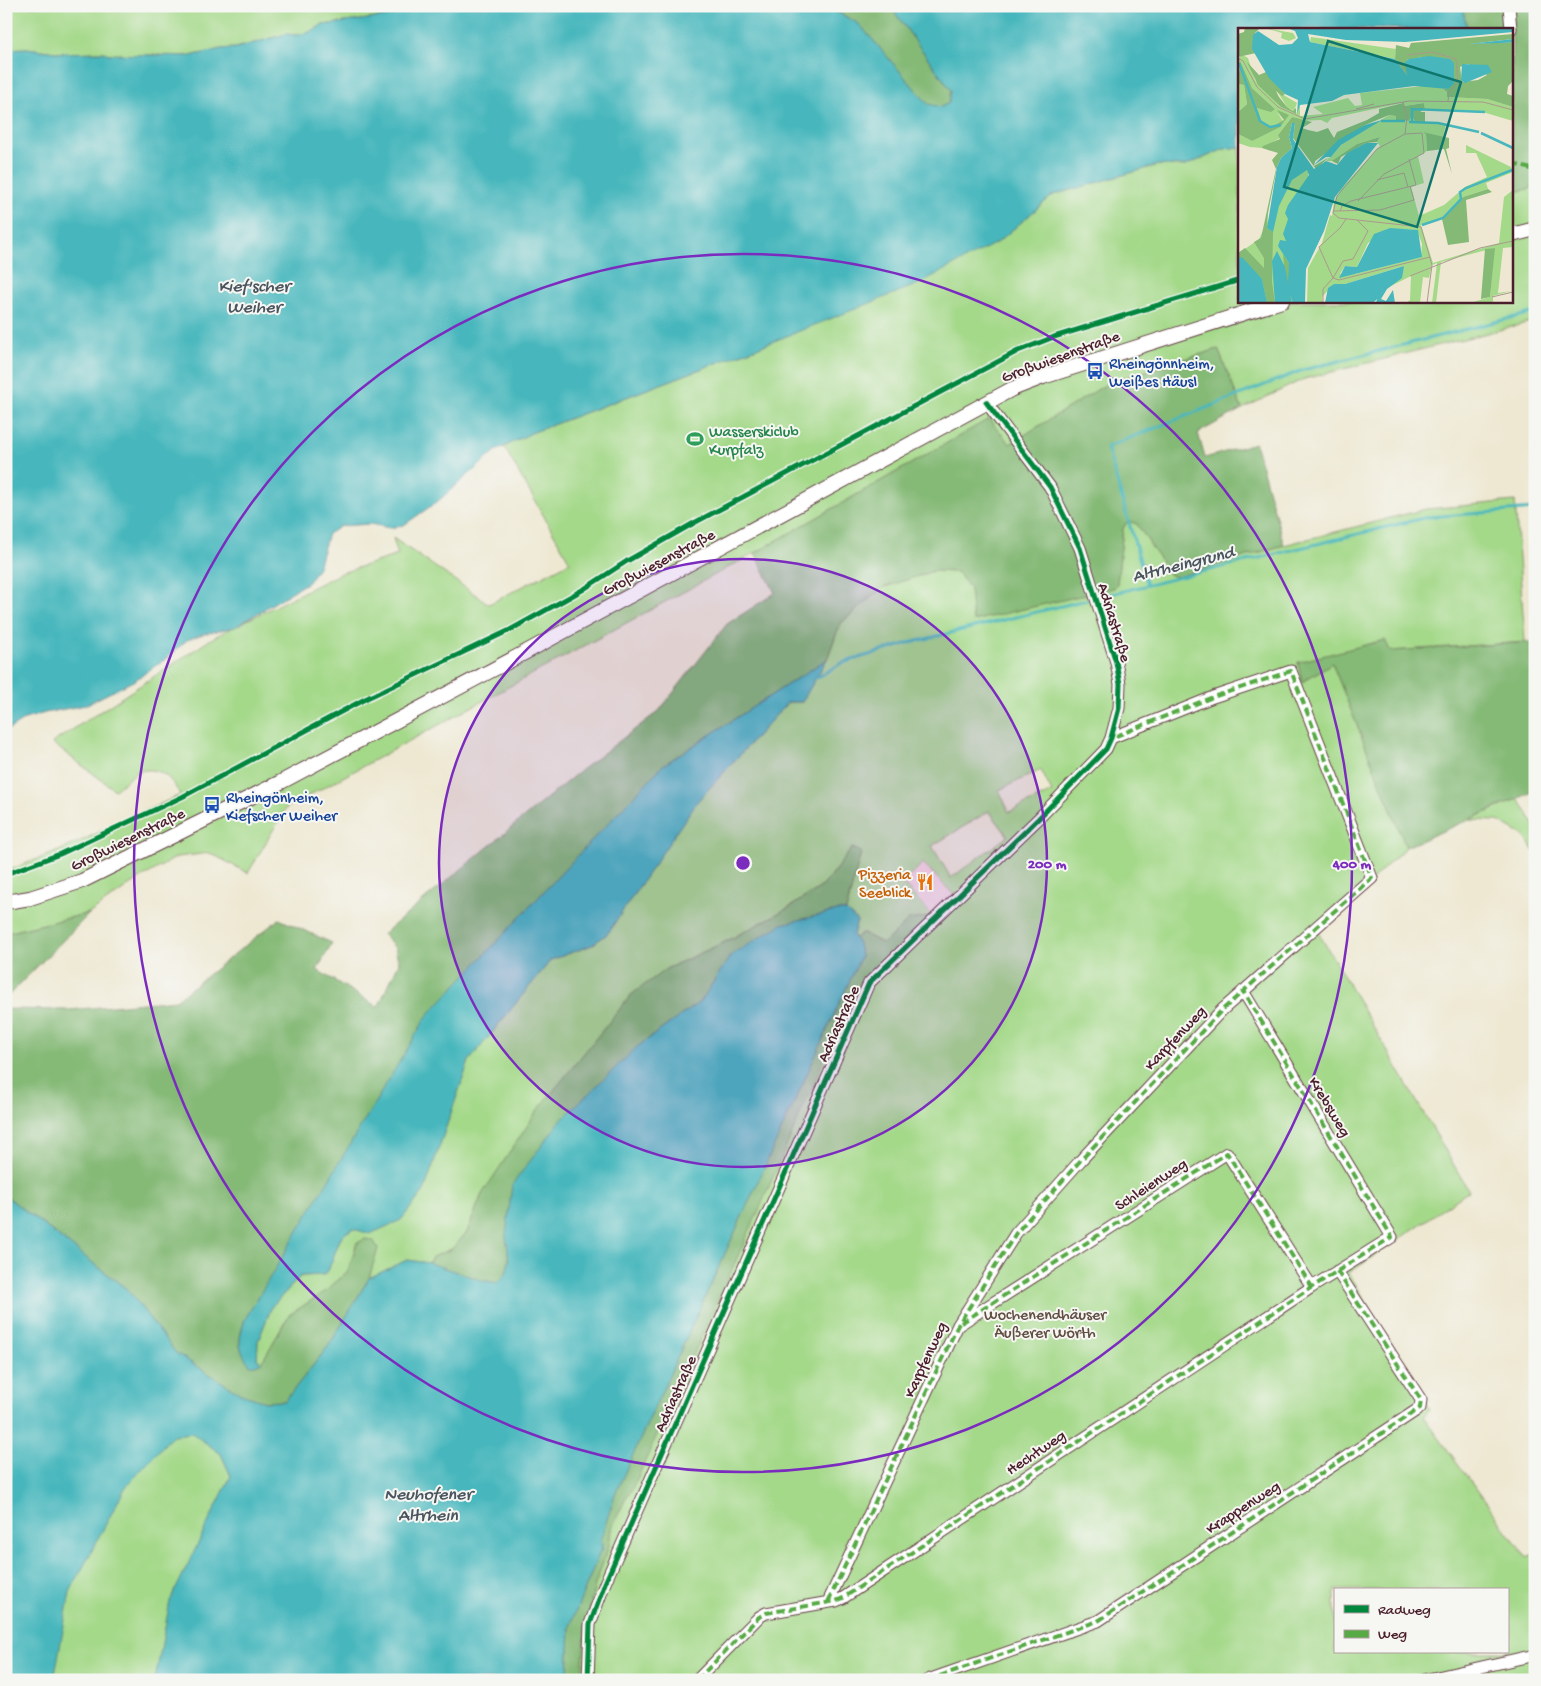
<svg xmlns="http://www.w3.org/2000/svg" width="1541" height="1686" viewBox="0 0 1541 1686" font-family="'Gochi Hand',sans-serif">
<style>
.built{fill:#f6cfd9}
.green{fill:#a5d98a;stroke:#787c5a;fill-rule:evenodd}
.forest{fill:#84b976;stroke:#676c50}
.water{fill:#47b7bd;stroke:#486b74}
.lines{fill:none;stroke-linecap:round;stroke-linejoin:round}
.stream{stroke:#47b7bd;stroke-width:3}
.minor-casing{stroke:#633d44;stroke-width:13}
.tertiary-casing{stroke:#633d44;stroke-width:16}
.minor{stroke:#fff;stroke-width:11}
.tertiary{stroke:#fff;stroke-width:14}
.quiet{stroke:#57aa44;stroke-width:4;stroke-dasharray:8 4;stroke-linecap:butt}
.cycleway-casing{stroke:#f6f6f2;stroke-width:8}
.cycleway{stroke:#00873e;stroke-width:5}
.ring{fill:none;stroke:#7b2cbf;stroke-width:2.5}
.labels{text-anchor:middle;stroke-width:4;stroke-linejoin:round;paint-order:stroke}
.street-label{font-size:16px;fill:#4a1f2b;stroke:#f6f6f2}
.transit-label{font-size:16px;fill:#164399;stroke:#f6f6f2;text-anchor:start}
.leisure-label{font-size:16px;fill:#27864d;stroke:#f6f6f2;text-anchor:start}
.food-label{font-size:16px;fill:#c56008;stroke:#f6f6f2;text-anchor:end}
.park-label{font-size:16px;fill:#614e43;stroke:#f6f6f2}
.water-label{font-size:18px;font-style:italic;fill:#49545e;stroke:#f6f6f2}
.inset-river{fill:none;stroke:#47b7bd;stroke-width:2.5}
.inset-road{fill:none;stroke:#ac988f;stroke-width:1}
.view{fill:#0f766e;fill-opacity:0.15;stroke:#0f766e;stroke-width:2.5}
.inset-edge{fill:none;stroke:#4a1f2b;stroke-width:2.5}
.centre{fill:#7b2cbf;stroke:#f6f6f2;stroke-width:2.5}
.ring-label{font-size:15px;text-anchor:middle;font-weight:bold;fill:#7b2cbf;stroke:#f6f6f2;stroke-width:4;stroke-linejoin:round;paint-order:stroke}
</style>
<rect width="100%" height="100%" fill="#f6f6f2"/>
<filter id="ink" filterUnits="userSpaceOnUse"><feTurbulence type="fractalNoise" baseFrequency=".02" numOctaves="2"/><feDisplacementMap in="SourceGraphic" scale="10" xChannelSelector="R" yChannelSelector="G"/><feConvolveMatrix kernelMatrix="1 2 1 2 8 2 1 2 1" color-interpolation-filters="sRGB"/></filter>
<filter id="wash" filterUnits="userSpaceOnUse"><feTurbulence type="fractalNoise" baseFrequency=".0096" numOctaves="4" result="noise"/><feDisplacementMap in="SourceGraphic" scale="20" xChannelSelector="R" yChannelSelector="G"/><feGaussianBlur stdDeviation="1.12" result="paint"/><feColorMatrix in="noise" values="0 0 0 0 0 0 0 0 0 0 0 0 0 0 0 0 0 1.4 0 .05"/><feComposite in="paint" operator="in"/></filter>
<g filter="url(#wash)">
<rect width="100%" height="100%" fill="#eee8d2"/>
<path class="built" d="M923,863L954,895L933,916L902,883Z"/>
<path class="green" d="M6,6H433L420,7L390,16L323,25L307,33L296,35L286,34L236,48L221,49L190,56L109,54L103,52L62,53L27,48L6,49Z
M1240,147V301H1512V193L1535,187V321L1304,379L1242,409L1218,349L1110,382L1010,444L989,419L755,553L286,808L248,873L210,853L177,857L136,881L90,913L6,933V871L59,851L180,795C172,779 161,766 140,771C132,774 122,785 115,790L52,743L216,636L341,573L398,555L393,538L489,604L570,562L504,447L531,433L759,347L998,242L1053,195L1158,165L1185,166L1224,149Z
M1515,501L1525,642L1390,651L1385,640L1298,663L1302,682L1332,663L1406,847L1318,932L1469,1191L1349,1273L1430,1409L1423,1416L1527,1558L1535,1553V1680H582L584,1628L595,1585L609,1545L611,1529L627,1496L632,1489L851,997C873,965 903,942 932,916L909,920L883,944L862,933L855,938L853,935L857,921L846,911L861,852L853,848L824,885L790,907L727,941L666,969L482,1194L467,1232L452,1249L432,1257L429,1263L407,1260L369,1278L377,1248L357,1242L348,1271L326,1291L289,1315L262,1362L257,1360L258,1341L272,1306L301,1276L323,1275L328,1271C332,1260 339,1230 354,1229C359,1229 365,1232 370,1233L424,1190L469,1061L551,960L592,945L607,934L696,802L788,702H802L827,659L840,624L882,588L933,571L957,572L970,588L973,621L1117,584L1123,528L1128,521L1137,524L1170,575L1177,577L1284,545L1426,509ZM1041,770L1052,792L1009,812L999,790ZM989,811L1008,836L951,878L932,846ZM923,863L954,895L932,915L902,883ZM1335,1590H1507V1652H1335Z
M1519,799L1535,826V853L1524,836L1498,821L1468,820Z
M133,1384L221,1454L231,1476L208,1524L232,1680H10Z"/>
<path class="forest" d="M826,6H890L951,90L949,103L941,107L928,105L859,24Z
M1462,6H1535V187L1512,193V29H1467Z
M1218,349L1242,409L1198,433L1205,458L1255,443L1284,545L1177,577L1170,575L1137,524L1128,521L1123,528L1117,584L1114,588L973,621L970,588L957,572L933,571L882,588L840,624L827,659L662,766L245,1319C238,1342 235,1349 255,1365L262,1362L289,1315L326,1291L348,1271L357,1243L365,1239L373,1240L378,1248L369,1278L330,1344L285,1401L265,1402L240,1394L176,1353L128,1290L6,1196V1009L69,1010L176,1000L279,919L332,943L317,970L378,1007L399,963L395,948L383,934L581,770L659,711L727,624L775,593L755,553L989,419L1010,444L1110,382Z
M1385,640L1390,651L1535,642V791L1406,847L1332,663L1302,682L1298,662Z
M852,848L861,852L846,911H837L731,955L701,1001L637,1047L506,1235L509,1261L506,1274L497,1283L481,1280L429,1263L432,1257L452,1249L467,1232L482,1194L537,1111L631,995L666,969L727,941L790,907L824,885Z
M90,913L6,998V933Z
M933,916C904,941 873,965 851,997L758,1212L632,1490L627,1496L611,1529L609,1545L595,1585L585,1628L582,1680H568L570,1626L602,1547L601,1538L615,1494L861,956L858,944L855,938L862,933L883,944L909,920Z"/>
<path class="water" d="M433,6H826L859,24L928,104L941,107L949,103L951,90L890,6H1462L1467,29H1240V147L1224,149L1185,166L1158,165L1053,195L998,242L916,285L759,347L531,433L496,451L437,502L404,525L390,528L370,524L341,526L328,534L318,567L308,582L235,627L203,634L187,640L167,658L135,680L85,705L45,713L25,719L6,731V49L27,48L62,53L103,52L109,54L190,56L221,49L236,48L286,34L296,35L307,33L323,25L390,16L420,7Z
M827,659L802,702H788L696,803L607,934L592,945L551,960L469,1061L424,1191L401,1220L370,1234L354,1229L347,1232L341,1237L328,1271L323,1275L301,1276L272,1306L258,1341L257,1359L262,1362L255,1365H250C236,1347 239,1339 245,1319L427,1016L662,766Z
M837,911H846L857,921L853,935L858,944L861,956L615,1494L601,1538L602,1547L570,1626L568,1680H155L170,1601L231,1476L221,1454L192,1433L173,1435L125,1488L70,1592L54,1680H6V1196L128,1290L176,1353L241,1394L265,1402L285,1401L330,1344L369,1278L407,1260L429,1263L481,1280L497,1283L506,1274L509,1261L506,1235L512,1185L561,1120L637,1047L701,1001L731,955L782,924Z"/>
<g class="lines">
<path class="stream" d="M1147,585L1107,447L1303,370L1535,312
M816,678L842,663L909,643L1428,517L1535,509"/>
</g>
</g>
<g filter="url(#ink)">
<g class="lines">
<g class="minor-casing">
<path id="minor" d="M1509,6L1511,29
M960,1324L1227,1153L1312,1287
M828,1602L958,1325L1016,1233L1080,1161L1222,1010L1372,878L1291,671L1213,697L1111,738
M588,1680L590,1624L605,1583L869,983L1038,819L1106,749L1111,738L1119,708L1120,684L1116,662L1080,548L1050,487L986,402
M697,1680L759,1617L766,1613L836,1601L843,1598L1312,1287L1392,1237L1243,991
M928,1680L1098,1621L1420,1408L1421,1400L1337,1271
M1424,1680L1535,1655"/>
</g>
<g class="tertiary-casing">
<path id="tertiary" d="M1512,235L1535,229
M6,902L30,898L82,881L281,782L526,652L1012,389L1043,377L1282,301"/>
</g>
<use href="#minor" class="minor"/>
<use href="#tertiary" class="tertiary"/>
<path class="quiet" d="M1512,166L1517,165L1535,170
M961,1323L1227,1153L1312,1287
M828,1602L958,1325L1016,1233L1080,1161L1222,1010L1372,878L1291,671L1213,697L1111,738
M697,1680L759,1617L766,1613L836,1601L843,1598L1312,1287L1392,1237L1243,991
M928,1680L1098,1621L1420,1408L1421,1400L1337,1271"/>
<g class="cycleway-casing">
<path id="cycleway" d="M6,874L60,854L182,797L365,699L510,630L584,589L627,561L694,523L1018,351L1054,337L1240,280
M588,1680L590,1624L605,1583L869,983L1038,819L1106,749L1111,738L1119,708L1120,684L1116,662L1080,548L1050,487L986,402"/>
</g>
<use href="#cycleway" class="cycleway"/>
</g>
</g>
<circle cx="743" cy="863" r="304" fill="#7b2cbf" fill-opacity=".12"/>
<g class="ring">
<circle cx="743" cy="863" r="304"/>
<circle cx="743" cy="863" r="609"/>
</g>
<defs>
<g id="bus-bare" transform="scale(1.35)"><path d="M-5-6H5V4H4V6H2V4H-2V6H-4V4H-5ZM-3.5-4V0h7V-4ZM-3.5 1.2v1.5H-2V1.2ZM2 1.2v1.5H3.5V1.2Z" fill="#1a4fb4" stroke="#f6f6f2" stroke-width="2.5" paint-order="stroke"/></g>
<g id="stadium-bare" transform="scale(1.35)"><path d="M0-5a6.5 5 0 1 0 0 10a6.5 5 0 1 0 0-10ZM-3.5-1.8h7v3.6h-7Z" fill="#2e9e5b" stroke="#f6f6f2" stroke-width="2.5" paint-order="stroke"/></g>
<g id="restaurant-bare" transform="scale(1.35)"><path d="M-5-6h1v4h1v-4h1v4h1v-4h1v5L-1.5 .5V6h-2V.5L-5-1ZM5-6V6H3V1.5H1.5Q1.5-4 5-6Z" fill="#e8710a" stroke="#f6f6f2" stroke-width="2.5" paint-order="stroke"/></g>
</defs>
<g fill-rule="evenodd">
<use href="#bus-bare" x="1095" y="371"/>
<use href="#stadium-bare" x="695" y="439"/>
<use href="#bus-bare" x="212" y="805"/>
<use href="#restaurant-bare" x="925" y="882"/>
</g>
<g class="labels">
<g class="street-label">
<text transform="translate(1060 355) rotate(-20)" y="6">Großwiesenstraße</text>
<text transform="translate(658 561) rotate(-28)" y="6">Großwiesenstraße</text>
<text transform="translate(1116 622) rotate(73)" y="6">Adriastraße</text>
<text transform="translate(127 838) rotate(-26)" y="6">Großwiesenstraße</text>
<text transform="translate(837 1023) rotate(-66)" y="6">Adriastraße</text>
<text transform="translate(1174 1037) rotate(-47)" y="6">Karpfenweg</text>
<text transform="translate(1331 1106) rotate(59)" y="6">Krebsweg</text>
<text transform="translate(1150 1183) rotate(-33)" y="6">Schleienweg</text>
<text transform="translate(924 1359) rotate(-65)" y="6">Karpfenweg</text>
<text transform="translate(674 1393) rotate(-66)" y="6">Adriastraße</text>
<text transform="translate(1035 1451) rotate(-34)" y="6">Hechtweg</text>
<text transform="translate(1242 1506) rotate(-33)" y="6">Krappenweg</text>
</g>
<g class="transit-label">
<text x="1109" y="368">Rheingönnheim,<tspan x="1109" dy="18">Weißes Häusl</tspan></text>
<text x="226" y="802">Rheingönheim,<tspan x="226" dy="18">Kiefscher Weiher</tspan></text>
</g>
<g class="leisure-label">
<text x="709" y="436">Wasserskiclub<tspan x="709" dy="18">Kurpfalz</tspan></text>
</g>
<g class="food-label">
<text x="911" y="879">Pizzeria<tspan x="911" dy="18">Seeblick</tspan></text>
</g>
<g class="park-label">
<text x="1045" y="1319">Wochenendhäuser<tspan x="1045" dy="18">Äußerer Wörth</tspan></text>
</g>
<g class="water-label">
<text x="254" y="291">Kief'scher<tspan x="254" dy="21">Weiher</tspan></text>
<text transform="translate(1183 563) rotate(-14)" y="6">Altrheingrund</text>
<text x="428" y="1499">Neuhofener<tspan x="428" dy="21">Altrhein</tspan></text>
</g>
</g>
<g transform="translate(1238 28)">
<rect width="275" height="275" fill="#eee8d2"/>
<path d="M27,0L55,5L58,10L51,13L43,10L44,5ZM73,9L158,21L157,31L72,14ZM3,26L10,30L17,52L43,79L58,86L62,77V88L85,86L75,79L110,70L117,78L124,77L122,65L186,58L204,60L209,64V69L249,71L275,79V93L248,85L187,81L186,75L166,78L164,75L94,90L89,95L83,92L62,93L54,89L40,107L42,110L24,120L12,119L0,115V106L14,113L47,93L39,84L45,93L33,99L24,94L19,80L37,81L14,60L0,34ZM0,56L6,57L9,76L0,84ZM39,63L59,75L56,83L49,79ZM151,87L158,88V92L171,93L174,88L177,94L208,96L205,109L188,105L189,123L180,128L186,155L173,159L181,188L206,177L227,159L249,149L238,125H228V117L273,139L275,144L248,155L250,161L225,169L204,189L183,197L195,235L261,215L266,169L275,162V219L265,220L260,265L273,263L255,268V275H232L252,269L256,220L203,234L198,275H194L199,235L194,237L191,250L185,249L182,275H168L172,272L173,248L151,259L166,238L107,256H96L84,269L85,275H69L70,240L84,215L92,187L94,188L96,174L103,161L142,118L139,114L142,109L119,116L96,133H88L90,131L77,136L93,129L103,117ZM150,201L179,202L184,216L183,229L117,246H102L107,238L119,239L130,215ZM71,133L63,275H0V226L21,211L49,155Z" fill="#a5d98a" fill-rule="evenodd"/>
<path d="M7,0H22L17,5L18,25L0,29V6L6,4ZM275,6V11L231,16L275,14V53L270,58L269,66L275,68V79L249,71L209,69V64L204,60L210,61L185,29L169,32V47L157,31L158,17L171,20L173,15ZM229,36L237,38L249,47L240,52L224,54L222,39ZM2,33L14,60L37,81L33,84L19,80L24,94L33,99L46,92L39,82L51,87L42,99L14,113L0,106V84L9,76L6,57L0,56ZM9,34L21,47L28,44L47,66L44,68L38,63L41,69L49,79L55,83L58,80V86L43,79L20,57ZM165,75L166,78L186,75L187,81L182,84H187V94H177L174,88L171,93L158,92V88L151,87L127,97L77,133L76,138L90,130L78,141L55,110L57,95H54L51,109L54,120L43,130L39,139L30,185L29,200L35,204L34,254L37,275H29L24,251L0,230V225L7,220L26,240V230L16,214L23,210L38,141L34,132L40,125L24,120L25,118L42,111L40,107L54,89L74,94L64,100L70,102L79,104L90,100L96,110L99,104L129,92L141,85V81ZM185,104L211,110V120L208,121L214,146L206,121L189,123L188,106ZM142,109L139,114L128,115L103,129L100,136L94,133L119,116ZM250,161L254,164L228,172L231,214L210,217L204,191L183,197L204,189L225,169ZM257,220L252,269L243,271L247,221ZM45,226L51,235L55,275L48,257Z" fill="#84b976" fill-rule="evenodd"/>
<path d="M49,0H275V4L167,14L108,12L70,6L72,14L157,31L169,47L167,34L171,31L191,28L212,31L216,35V56L210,61L176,58L106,67L94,73L62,77L59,86L60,72L47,66L31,50L14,21L15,7L20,3L41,17L54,16L60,10L57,3ZM275,11V14L264,15L231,16ZM224,36L250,37L254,44L227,55L223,52ZM144,92L103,117L93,129H88L76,137L100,112L127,97ZM54,95H57L55,111L76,141L88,133L99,137L109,125L128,115H140L97,169L86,203L68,241L67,275H55L50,258L51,235L40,218L42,212L48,213L45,206L50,191L47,185L50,177L71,147L69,142L54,152L41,178L35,204L29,200L39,139L43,130L54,120L51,109ZM152,200L180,202L184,229L101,250L107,238L119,239L136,206ZM39,223L47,239L54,275H37L34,233ZM4,229L24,251L29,275H0V230ZM166,238L164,250L149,261L143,271L148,273L155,262L157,275H138L139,271L135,275H87L90,260L96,256H107Z" fill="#47b7bd"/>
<path class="inset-river" d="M1,35L22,93L32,99L43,97M143,93H167M171,94L200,95L241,104M174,94V81L247,84M243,105L275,120M184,197L205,190L223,171L222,164L228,160L274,142"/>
<path class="inset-road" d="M169,27L194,24L218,31L220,54L211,64L210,73M0,30L5,33L19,59L40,79L67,91L171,73L245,74L275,82M165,74L169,89L167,106L139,121L99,168L95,185L101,190L183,199L194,237L189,275M118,81L136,76M139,152L166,145L170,159M120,173L146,146L186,125L184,105L167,106M95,183L142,182L176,172L172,158M102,183L104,178L113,173L178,157L171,131M275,243V264M172,248L242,220L275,213M95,250L101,252L192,229M95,250L105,233L115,231L130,203L119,192M254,269L275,264M85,275V261L95,250L81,219L102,200L108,191"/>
<path class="view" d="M90,13L223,54L179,199L46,159Z"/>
<rect width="275" height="275" class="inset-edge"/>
</g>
<circle cx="743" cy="863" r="8" class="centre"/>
<g class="ring-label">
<text x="1047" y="868">200 m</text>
<text x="1352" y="868">400 m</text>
</g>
<rect width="1541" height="1686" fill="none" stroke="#f6f6f2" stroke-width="25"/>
<rect x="1334" y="1588" width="175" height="65" fill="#f6f6f2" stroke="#b1a0a2"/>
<rect x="1344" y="1605" width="25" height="8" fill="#00873e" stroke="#b1a0a2"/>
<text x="1378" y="1614" font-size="15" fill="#4a1f2b">Radweg</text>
<rect x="1344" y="1630" width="25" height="8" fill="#57aa44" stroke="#b1a0a2"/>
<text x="1378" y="1638" font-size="15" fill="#4a1f2b">Weg</text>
</svg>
